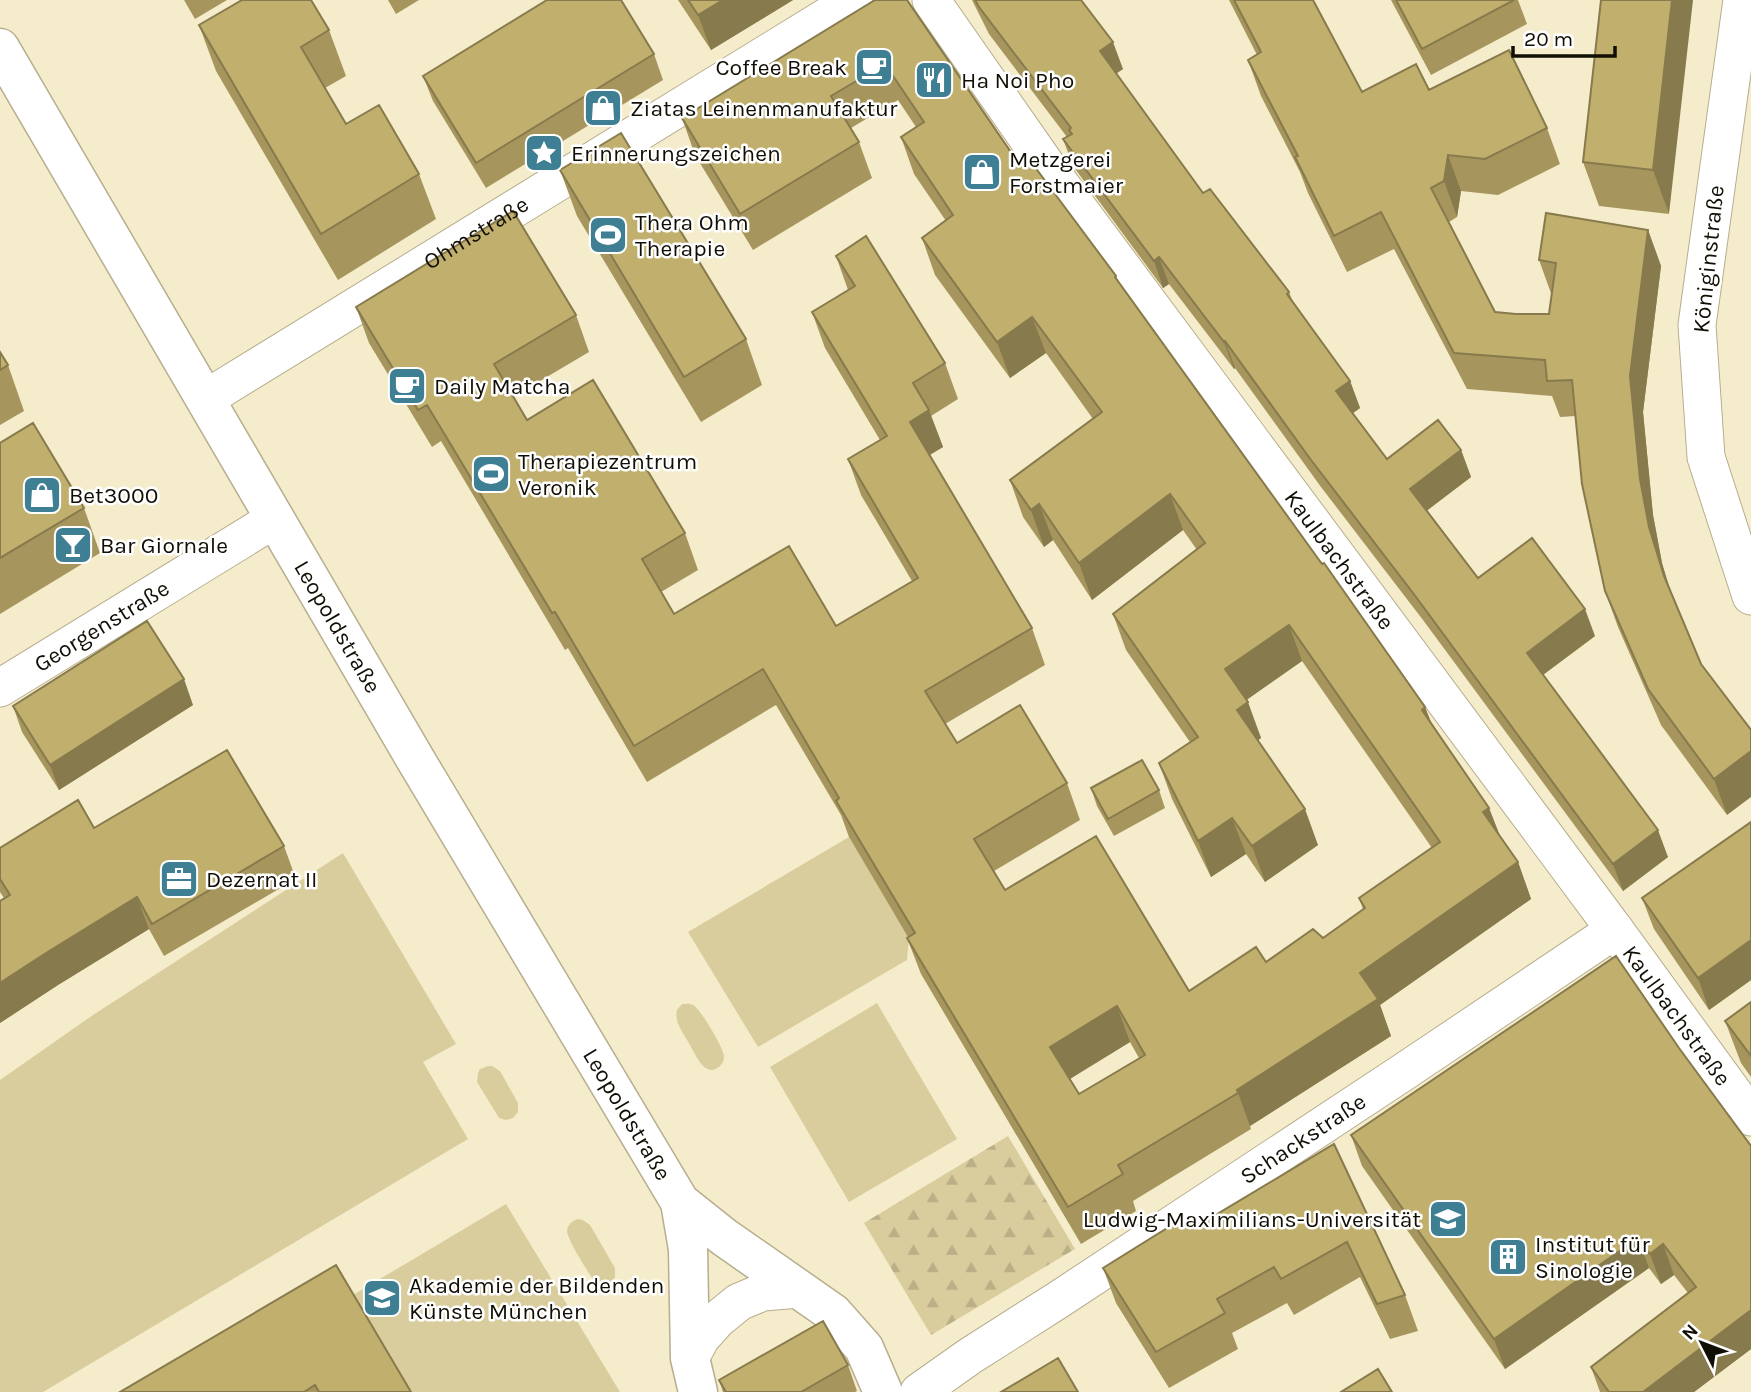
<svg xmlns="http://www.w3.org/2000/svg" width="1751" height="1392" viewBox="0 0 1751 1392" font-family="Karla,sans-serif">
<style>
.green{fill:#dacd9d}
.forest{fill:url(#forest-firs)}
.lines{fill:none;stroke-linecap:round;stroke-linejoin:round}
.street-casing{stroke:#b7ae8f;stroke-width:39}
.secondary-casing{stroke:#b7ae8f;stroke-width:41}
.street{stroke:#fff;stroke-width:37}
.secondary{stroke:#fff;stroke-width:38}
.wall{fill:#a6965e;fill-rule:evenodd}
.shaded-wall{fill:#877a4c}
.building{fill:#c1af6d;stroke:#877a4c;stroke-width:2;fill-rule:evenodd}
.labels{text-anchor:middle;stroke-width:5;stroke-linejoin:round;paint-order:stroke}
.poi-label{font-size:23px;fill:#110e04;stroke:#fff;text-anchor:start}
.street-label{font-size:23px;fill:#110e04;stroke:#fff}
</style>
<defs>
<pattern id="forest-firs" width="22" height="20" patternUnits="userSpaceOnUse" patternTransform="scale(1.75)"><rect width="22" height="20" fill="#dacd9d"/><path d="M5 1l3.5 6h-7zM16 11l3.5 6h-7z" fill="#baaf86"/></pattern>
</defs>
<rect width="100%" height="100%" fill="#f5eccb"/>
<path class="green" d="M849,837L909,937L907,960L758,1047L688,932Z
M343,853L456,1044L423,1062L468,1139L43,1392H0V1080L93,1015Z
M877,1003L957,1139L849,1202L770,1067Z
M682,1004C687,1004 689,1003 693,1005C700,1008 724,1049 724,1056C724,1060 723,1063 720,1066C706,1080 695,1054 690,1045C684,1034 674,1023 677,1010Z
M488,1066H492L500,1071L518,1103V1112L513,1118L506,1120L499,1118L477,1082L478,1073L480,1069Z
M506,1204L620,1392H404L348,1298Z
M578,1219L583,1220L590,1225L615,1268V1277L611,1283L603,1285L596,1283C590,1276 567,1239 567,1231C568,1224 572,1221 578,1219Z"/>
<path class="forest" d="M1008,1136L1075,1249L931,1335L864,1223Z"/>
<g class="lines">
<g class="street-casing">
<g id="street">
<path id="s1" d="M931,0L1049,169L1615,930L1751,1117"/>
<path d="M1742,0L1697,325L1706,457L1751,596"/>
<path id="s2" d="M205,399L854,0"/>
<path id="s3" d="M0,688L275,519"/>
<path d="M690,1358L701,1338L718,1319L739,1302L763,1292L799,1289"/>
<path id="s4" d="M919,1392L970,1356L1058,1300L1405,1071L1615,930"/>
</g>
</g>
<g class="secondary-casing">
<g id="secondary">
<path id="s5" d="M0,48L417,762L680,1202L724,1237L833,1313L864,1348L883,1392"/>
<path d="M680,1202L688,1249L690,1358L698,1392"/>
</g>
</g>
<use href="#street" class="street"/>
<use href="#secondary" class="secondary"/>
</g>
<path class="wall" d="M184,0H227L195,19Z
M388,0H419L396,14Z
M678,0H793L711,50Z
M875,0L1116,276L1119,283L1425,707L1432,725L1489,808L1500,836L1518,862L1531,899L1380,1005L1391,1036L1250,1126L1251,1129L1133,1201L1136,1211L1081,1244L921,974L907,938L908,937L849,837L841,815L776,705L647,782L568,648L565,650L441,441L432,447L369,343L356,307L576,315L589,352L513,397L527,420L685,533L698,570L661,592L674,614L836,626L912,581L861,495L848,459L880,440L825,348L812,312L848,290L836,256L945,363L958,399L931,416L943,447L930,455L1032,628L1045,665L945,724L957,743L1067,783L1080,820L994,871L1005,890L1189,991L1266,962L1323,938L1363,909L1359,898L1432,848L1302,661L1246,700L1261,738L1258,740L1318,845L1265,882L1246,854L1211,877L1172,799L1159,763L1190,742L1126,650L1113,614L1197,550L1183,530L1092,600L1053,540L1044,547L1023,517L1010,480L1093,419L1046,353L1010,378L935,275L922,238L946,221L914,174L901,137L916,127L898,100L851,128L859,142L872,178L753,250L695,155L682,118ZM1130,1042L1139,1058L1079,1094L1070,1079Z
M972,0H1081L1123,69L1116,73L1203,193L1289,292L1293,302L1350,381L1360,408L1353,413L1387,459L1461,450L1471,477L1427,510L1478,578L1595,636L1543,675L1668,857L1623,891L1423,620L1321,487L1235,368L1234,369L1169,284L1163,288L1073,166L1063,139L1067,137L989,34Z
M1229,0H1313L1362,92L1429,90L1547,128L1560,164L1498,195L1461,191L1457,217L1449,222L1495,312L1516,314H1549L1552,296L1539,260L1648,230L1661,266L1643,412L1653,515L1662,563L1727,815L1661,725L1618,627L1605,591L1576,416L1560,417L1552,396L1467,389L1394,249L1347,272L1308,193L1300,172L1261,96L1248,60L1257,55Z
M1391,0H1518L1527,24L1431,75Z
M1601,0L1669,214L1599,206L1583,162Z
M199,25L329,30L346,76L325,88L346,124L419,174L436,219L338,280L216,71Z
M654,54L663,80L486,188L433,101L423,76Z
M560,170L746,339L762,385L701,422L577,216Z
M0,352L8,365L24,411L0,425Z
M0,443L84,508L100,553L0,614Z
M193,705L59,790L22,732L13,706Z
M1091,788L1159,790L1165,808L1114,836L1097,806Z
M1751,822V980L1709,1010L1654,929L1642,898Z
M94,828L284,846L296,879L164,956L149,929L58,985L0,1023V901L4,898L0,892V848Z
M1616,956L1751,1349L1694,1392H1600L1591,1367L1688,1293L1674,1275L1661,1284L1649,1268L1505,1369L1362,1166L1351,1135Z
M1751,1002V1077L1741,1063L1725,1021Z
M1334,1144L1405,1295L1418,1331L1390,1339L1360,1277L1294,1315L1287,1303L1232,1333L1238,1349L1169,1388L1116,1303L1103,1268L1192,1229Z
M336,1265L411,1392H120Z
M848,1365L857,1391L855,1392H723L719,1380Z"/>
<path class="shaded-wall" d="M723,0H793L711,50L698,15Z
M1672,0H1693L1669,214L1653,170Z
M1113,42L1123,69L1110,78L1100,51Z
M1448,155L1461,191L1457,217L1444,181Z
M1648,230L1661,266L1643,412L1653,515L1662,563L1677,612L1664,576L1649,527L1640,479L1630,376Z
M1159,257L1169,284L1163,288L1154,261Z
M1032,317L1046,353L1010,378L997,342Z
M1225,341L1235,368L1234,369L1224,342Z
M1350,381L1360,408L1346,418L1336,391Z
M929,410L943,447L924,458L910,422Z
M1461,450L1471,477L1420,516L1410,489Z
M1170,494L1183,530L1092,600L1079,563Z
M1039,504L1053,540L1044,547L1031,510Z
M1585,609L1595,636L1536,680L1527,653Z
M1289,625L1302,661L1238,706L1225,669Z
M184,679L193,705L59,790L50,765Z
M1248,702L1261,738L1250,746L1237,710Z
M1425,707L1439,743L1422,710Z
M1751,751V797L1727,815L1714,779Z
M1489,808L1503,844L1483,812Z
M1305,809L1318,845L1265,882L1252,846Z
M1232,818L1246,854L1211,877L1198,841Z
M1658,830L1668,857L1623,891L1613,864Z
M1518,862L1531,899L1380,1005L1391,1036L1250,1126L1237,1090L1360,973Z
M137,897L149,929L58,985L0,1023V983L46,953Z
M1751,940V980L1709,1010L1698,978Z
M1117,1006L1130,1042L1063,1083L1050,1047Z
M1638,1238L1649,1268L1505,1369L1494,1339Z
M1663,1244L1674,1275L1661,1284L1650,1254Z
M1751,1310V1349L1694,1392H1643Z"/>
<path class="building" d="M242,0H311L329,30L301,47L346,124L379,105L419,174L321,234L199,25Z
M547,0H621L654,54L476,163L423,76Z
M688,0H723L698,15Z
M875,0H907L1017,161L1026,155L1116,276L1115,277L1322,564L1324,563L1425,707L1422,710L1489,808L1483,812L1518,862L1360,973L1378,999L1237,1090L1238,1093L1118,1165L1123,1174L1068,1207L907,938L915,933L836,801L839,798L763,669L634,746L555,612L552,613L427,405L418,410L356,307L513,211L576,315L494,364L527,420L593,380L685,533L642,559L674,614L789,546L836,626L918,578L848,459L887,436L812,312L855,286L836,256L866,236L945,363L913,383L929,410L910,422L1032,628L925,691L957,743L1020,705L1067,783L974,839L1005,890L1096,836L1189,991L1256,947L1266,962L1313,929L1323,938L1365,908L1359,898L1440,842L1289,625L1225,669L1248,702L1237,710L1305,809L1252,846L1232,818L1198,841L1159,763L1198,737L1113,614L1205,543L1170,494L1079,563L1039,504L1031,510L1010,480L1102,412L1032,317L997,342L922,238L953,215L901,137L924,122L885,64L831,96L859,142L740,214L682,118ZM1117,1006L1145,1055L1079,1094L1050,1047Z
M975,0H1081L1113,42L1100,51L1203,193L1210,189L1289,292L1287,294L1350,381L1336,391L1387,459L1438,420L1461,450L1410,489L1478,578L1532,538L1585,609L1527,653L1658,830L1613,864L1413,593L1311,460L1225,341L1224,342L1159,257L1154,261L1063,139L1072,134L1069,130L1071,128L979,7Z
M1234,0H1313L1362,92L1416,64L1429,90L1509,50L1547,128L1485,159L1448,155L1444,181L1431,188L1495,312L1516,314H1549L1556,263L1539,260L1546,213L1648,230L1630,376L1640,479L1649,527L1664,576L1701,664L1751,730V751L1714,779L1648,689L1605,591L1582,484L1572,380L1547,381L1545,360L1454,353L1381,212L1334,236L1295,157L1298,156L1248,60L1261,52Z
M1396,0H1514L1422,49Z
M1601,0H1672L1653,170L1583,162Z
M621,133L746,339L684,377L560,170Z
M0,352L8,365L0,370Z
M33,423L84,508L0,558V443Z
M147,621L184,679L50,765L13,706Z
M227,750L284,846L152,924L137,897L46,953L0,983V901L10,895L0,879V848L78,800L94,828Z
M1142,760L1159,790L1108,819L1091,788Z
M1751,822V940L1698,978L1642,898Z
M1616,956L1679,1048L1751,1146V1310L1643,1392H1609L1591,1367L1696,1287L1663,1244L1650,1254L1638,1238L1494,1339L1351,1135Z
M1751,1002V1056L1725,1021Z
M1334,1144L1405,1295L1377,1304L1347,1242L1281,1279L1274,1267L1217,1299L1225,1313L1156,1352L1103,1268L1185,1217L1192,1229Z
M336,1265L411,1392H319L315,1385L304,1392H120Z
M823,1321L848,1365L801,1392H726L719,1380Z
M1058,1358L1078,1392H1001Z
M1378,1369L1392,1392H1341Z"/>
<defs>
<g id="cafe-square" transform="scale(2.0125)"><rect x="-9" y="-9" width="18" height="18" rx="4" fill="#3f7f93" stroke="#fff"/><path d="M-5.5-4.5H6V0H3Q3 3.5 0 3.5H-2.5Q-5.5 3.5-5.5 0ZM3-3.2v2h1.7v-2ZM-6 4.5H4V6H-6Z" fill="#fff"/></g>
<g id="restaurant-square" transform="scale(2.0125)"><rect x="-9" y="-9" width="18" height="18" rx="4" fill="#3f7f93" stroke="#fff"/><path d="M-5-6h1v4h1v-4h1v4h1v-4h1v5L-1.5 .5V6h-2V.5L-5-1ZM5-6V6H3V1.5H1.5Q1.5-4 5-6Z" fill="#fff"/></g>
<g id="shop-square" transform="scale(2.0125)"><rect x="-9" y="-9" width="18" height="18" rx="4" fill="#3f7f93" stroke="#fff"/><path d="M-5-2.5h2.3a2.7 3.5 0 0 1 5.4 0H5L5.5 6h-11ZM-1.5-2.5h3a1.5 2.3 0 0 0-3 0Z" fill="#fff"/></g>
<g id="sight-square" transform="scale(2.0125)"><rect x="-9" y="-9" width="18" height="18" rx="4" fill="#3f7f93" stroke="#fff"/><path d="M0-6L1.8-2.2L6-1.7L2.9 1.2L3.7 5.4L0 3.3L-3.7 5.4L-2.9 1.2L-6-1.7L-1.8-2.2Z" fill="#fff"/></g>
<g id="stadium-square" transform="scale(2.0125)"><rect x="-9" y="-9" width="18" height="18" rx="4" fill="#3f7f93" stroke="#fff"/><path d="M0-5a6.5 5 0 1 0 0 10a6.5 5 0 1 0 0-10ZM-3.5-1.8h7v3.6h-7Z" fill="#fff"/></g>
<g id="bar-square" transform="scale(2.0125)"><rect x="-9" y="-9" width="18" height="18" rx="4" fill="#3f7f93" stroke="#fff"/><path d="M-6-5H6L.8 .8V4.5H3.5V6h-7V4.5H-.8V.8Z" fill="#fff"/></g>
<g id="office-square" transform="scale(2.0125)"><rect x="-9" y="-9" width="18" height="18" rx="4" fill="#3f7f93" stroke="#fff"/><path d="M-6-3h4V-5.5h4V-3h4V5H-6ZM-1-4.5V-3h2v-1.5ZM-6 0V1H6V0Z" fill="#fff"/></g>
<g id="university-square" transform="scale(2.0125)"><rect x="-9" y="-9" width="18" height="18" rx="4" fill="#3f7f93" stroke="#fff"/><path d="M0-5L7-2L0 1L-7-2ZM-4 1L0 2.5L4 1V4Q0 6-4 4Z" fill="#fff"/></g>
<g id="building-square" transform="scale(2.0125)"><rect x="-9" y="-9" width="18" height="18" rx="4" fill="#3f7f93" stroke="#fff"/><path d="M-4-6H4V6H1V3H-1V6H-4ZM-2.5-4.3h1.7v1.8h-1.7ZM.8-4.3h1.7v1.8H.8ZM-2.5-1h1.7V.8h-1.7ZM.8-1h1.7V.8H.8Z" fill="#fff"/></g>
</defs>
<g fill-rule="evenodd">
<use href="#cafe-square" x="874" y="67"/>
<use href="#restaurant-square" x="934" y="80"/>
<use href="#shop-square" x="603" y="108"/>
<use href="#sight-square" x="544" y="153"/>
<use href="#shop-square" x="982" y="172"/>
<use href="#stadium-square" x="608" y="235"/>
<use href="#cafe-square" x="407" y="386"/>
<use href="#stadium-square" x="491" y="474"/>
<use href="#shop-square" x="42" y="495"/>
<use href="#bar-square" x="73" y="545"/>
<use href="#office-square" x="179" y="879"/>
<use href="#university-square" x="1448" y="1219"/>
<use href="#building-square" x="1508" y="1257"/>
<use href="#university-square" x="382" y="1298"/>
</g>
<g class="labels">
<g class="poi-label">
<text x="847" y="75" text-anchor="end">Coffee Break</text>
<text x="961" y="88">Ha Noi Pho</text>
<text x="630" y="116">Ziatas Leinenmanufaktur</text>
<text x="571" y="161">Erinnerungszeichen</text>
<text x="1009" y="167">Metzgerei<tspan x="1009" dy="26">Forstmaier</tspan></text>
<text x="635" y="230">Thera Ohm<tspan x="635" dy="26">Therapie</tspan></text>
<text x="434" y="394">Daily Matcha</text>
<text x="518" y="469">Therapiezentrum<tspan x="518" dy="26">Veronik</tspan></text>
<text x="69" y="503">Bet3000</text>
<text x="100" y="553">Bar Giornale</text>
<text x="206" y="887">Dezernat II</text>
<text x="1421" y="1227" text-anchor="end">Ludwig-Maximilians-Universität</text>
<text x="1535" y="1252">Institut für<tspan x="1535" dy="26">Sinologie</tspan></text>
<text x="409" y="1293">Akademie der Bildenden<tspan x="409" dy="26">Künste München</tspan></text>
</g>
<g class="street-label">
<text dy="8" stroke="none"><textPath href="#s2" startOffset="318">Ohmstraße</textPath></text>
<text transform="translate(1708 259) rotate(-84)" y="8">Königinstraße</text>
<text dy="8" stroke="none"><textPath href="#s1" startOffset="693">Kaulbachstraße</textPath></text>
<text dy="8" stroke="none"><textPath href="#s3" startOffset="119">Georgenstraße</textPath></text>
<text dy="8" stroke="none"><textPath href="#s5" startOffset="670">Leopoldstraße</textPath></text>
<text dy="8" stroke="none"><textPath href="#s1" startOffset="1260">Kaulbachstraße</textPath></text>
<text dy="8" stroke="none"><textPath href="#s5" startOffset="1237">Leopoldstraße</textPath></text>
<text dy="8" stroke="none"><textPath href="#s4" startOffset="460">Schackstraße</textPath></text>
</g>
</g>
<g transform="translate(1702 1343) rotate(312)" stroke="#ffffff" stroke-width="5" paint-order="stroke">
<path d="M0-5L12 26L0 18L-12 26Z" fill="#110e04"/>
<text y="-10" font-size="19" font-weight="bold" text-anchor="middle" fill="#110e04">N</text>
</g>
<path d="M1513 46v10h102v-10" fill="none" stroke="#110e04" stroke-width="3.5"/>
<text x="1524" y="46" font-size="21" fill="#110e04" stroke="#ffffff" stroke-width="5" paint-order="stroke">20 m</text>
</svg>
